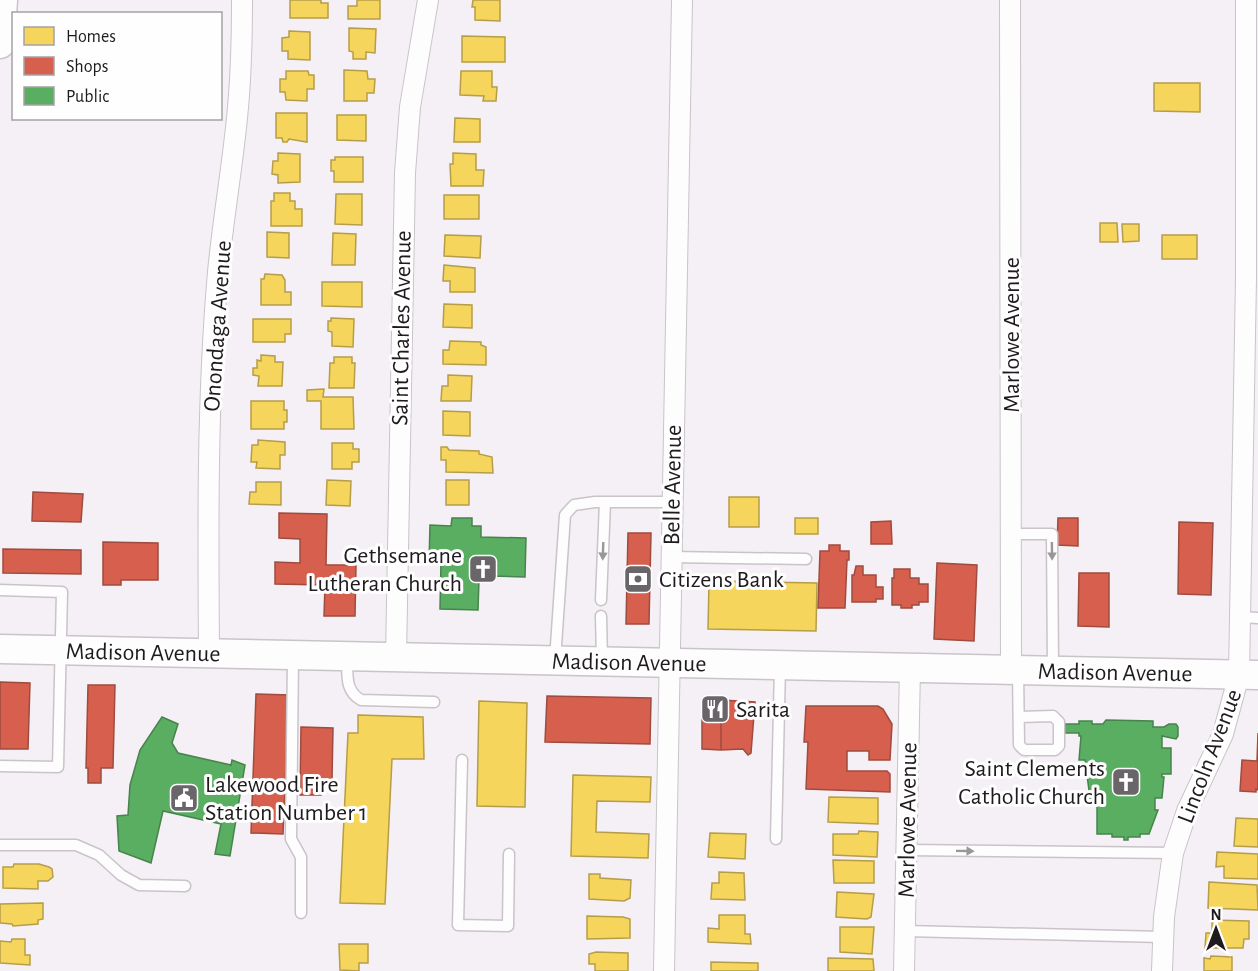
<svg xmlns="http://www.w3.org/2000/svg" width="1258" height="971" viewBox="0 0 1258 971" font-family="'Alegreya Sans',sans-serif">
<style>
.homes{fill:#f6d55c;stroke:#b59d49;stroke-width:1.5}
.shops{fill:#d6604d;stroke:#9f4b3f;stroke-width:1.5}
.public{fill:#5aae61;stroke:#48824d;stroke-width:1.5}
.lines{fill:none;stroke-linecap:round;stroke-linejoin:round}
.lane-casing{stroke:#c8c4c8;stroke-width:13}
.street-casing{stroke:#c8c4c8;stroke-width:22}
.secondary-casing{stroke:#c8c4c8;stroke-width:31}
.lane{stroke:#fefdfe;stroke-width:10}
.street{stroke:#fefdfe;stroke-width:20}
.secondary{stroke:#fefdfe;stroke-width:28}
.oneway{fill:#999799}
.labels{text-anchor:middle;stroke-width:6;stroke-linejoin:round;paint-order:stroke}
.street-label{font-size:24px;fill:#1e1a1d;stroke:#fefefe}
.poi-label{font-size:24px;fill:#1e1a1d;stroke:#fefefe;text-anchor:start}
</style>
<rect width="100%" height="100%" fill="#f5f0f5"/>
<path class="homes" d="M290,0H321V3H328V18H290Z
M357,0H380V19H348V6H357Z
M473,0H500V21L475,20V7H472Z
M349,28L376,29L375,53L366,52V59H353V52L349,51Z
M289,31L310,32V60L288,59V51H282V38L289,37Z
M462,36L505,37V62H462Z
M344,70L367,71L368,79H375L374,93H367V101H344Z
M286,71H308L309,75H314V89H307V101L286,100L285,92H280V79H286Z
M461,71H492V87H497L496,101H483L484,96L460,95Z
M1154,83H1200V112L1154,111Z
M276,113H307V142L289,139L287,142H283L282,138H276Z
M337,115H366V141L337,140Z
M455,118L480,119V142H454Z
M278,153L300,154V182L278,183V175L272,174L273,161H278Z
M453,153L476,154V170H484L483,186H451L450,164H453Z
M335,157H363V182H334V171H331V160H335Z
M274,193H290V201H295V209H302V226H271V201H274Z
M336,194H362V225L335,224Z
M444,195H479V219H444Z
M1100,223H1117L1118,242H1100Z
M1122,224H1139V241L1123,242Z
M267,232L289,233V258L267,257Z
M333,233L356,234L355,265H332Z
M445,235L481,236L480,258L444,256Z
M1162,235H1197V259H1162Z
M444,265L475,268V292H450V281H443Z
M265,274L282,275L285,280V292H291V305H261V279H264Z
M322,282H362V307L322,306Z
M444,304L472,305V328L443,327Z
M331,318L354,319L353,347L332,346V332L328,331V321H331Z
M253,319H291V334H285V342H253Z
M450,341L481,342V345L486,347V365L443,364V350H449Z
M261,355L275,356V362H283L282,386H258L259,376L253,375V368H257V360L261,361Z
M334,357H352V363H355L354,388H329L330,363H334Z
M448,375L472,376L471,401H441L442,386H448Z
M324,389L323,397H353L354,429H321V401H307V390Z
M251,401H284V410H287V422H284V429H251Z
M443,411L470,412V436L443,435Z
M258,440L285,442V455H280V469L256,468L257,462H251L252,445H258Z
M332,443H353V449H359V462H352V469H332Z
M441,447H447L449,450L479,451V454L492,457L493,473L446,472V460H441Z
M327,480L351,481L350,506L326,505Z
M446,480H469V505H446Z
M256,482H281V505L249,504L250,492H256Z
M729,497H759V527H729Z
M795,518H818V534H795Z
M709,581L817,583L816,631L708,629Z
M479,701L527,703L525,807L477,806Z
M358,715L423,717L424,759H392L385,904L340,903L348,733H358Z
M573,775L651,777L650,802L597,801L596,832L649,834L648,858L571,856Z
M829,797L878,798V824L828,822Z
M1236,818L1258,819V847L1234,846Z
M859,831L878,832L877,857L833,855V834H858Z
M710,833L746,834L745,859L708,857Z
M1217,852L1258,854V879L1224,878V866L1216,867Z
M833,860L874,861V883H834Z
M14,864H39L49,867L52,869L53,877L48,881H38V889L3,888V867H13Z
M719,872L744,873L745,900L711,899L712,883H719Z
M589,874H600V878L631,880L630,898L624,901L589,899Z
M1209,882L1257,885L1258,910L1208,908Z
M837,892L874,894L871,917L867,919L836,917Z
M43,903V919L38,920V924L13,926L12,924L0,923V904Z
M719,915H745V934H750L751,944L708,942V928L719,929Z
M587,916L623,917L630,919V938L587,939Z
M1212,920L1249,921V939H1244L1243,948H1205L1206,933H1212Z
M840,927H874L872,954L840,952Z
M12,939H25V955H30V965L0,963V941L11,942Z
M339,944H368V963H359V971L340,970Z
M596,952L628,953V971H595V964H589V954Z
M1211,956L1232,957V971H1204V958L1210,959Z
M828,958L873,959L874,971H828Z
M711,962L758,963V971H711Z"/>
<path class="shops" d="M33,492L83,494L81,522L32,521Z
M279,513L327,514L326,565H356L355,616H324L325,585L275,584V562L300,563V539L279,538Z
M1058,518H1078V546L1057,545Z
M891,521L892,544H871V522Z
M1179,522L1213,523L1211,595L1178,594Z
M628,533H651L649,624H626Z
M103,542L158,543V580H121V585H103Z
M829,545H840V551H849V560H847L845,608H818L820,551H829Z
M3,549L81,550V574L3,573Z
M937,563L977,565L974,641L934,639Z
M856,566H863V575H876V587H883V599H876V602H852V575H854Z
M894,569H910V578H919V584H928V602H919V605H912V608H901V605H892V578H894Z
M1079,573H1109V627L1078,626Z
M0,682L30,683L28,749H0Z
M88,685H115L113,768H101V783H88V768H86Z
M256,694L289,695L283,834L251,833Z
M547,696L651,698L650,744L545,742Z
M702,700H721V750L702,749Z
M721,700L755,702L751,753L748,755L743,749L721,750Z
M806,706H878L883,709L892,724L890,760H869V751H847V771H887L890,774V792L806,789L808,742H804Z
M301,727L333,728L332,781L321,780V795H300Z
M1258,733V790L1256,789V792L1240,791L1242,760L1257,761Z"/>
<path class="public" d="M452,518H472V526H481V537L526,538L525,577L492,576V580H479L478,610L440,609L441,562H429L430,525L451,526Z
M162,717L178,724L172,743L178,753L231,765L232,760L245,765L230,856L215,854L221,824L163,811L151,863L119,851L117,816L128,815L130,785L140,750Z
M1106,720L1153,721V727H1164L1169,724H1176L1178,727V736L1176,739L1162,736V748H1171V774H1162V777H1164L1162,798H1155V810H1158L1149,834H1140V837H1128V840H1124V837H1112V834H1097V798H1090L1085,760H1079L1081,736H1079V733H1065V724H1079V721H1092V724H1103Z"/>
<g class="lines">
<g class="lane-casing">
<path id="lane" d="M1011,534H1052L1053,670
M671,557L806,559
M0,590L62,592L58,767L0,766
M601,600L605,502
M601,616L602,660
M1240,617L1258,618
M293,656L291,839L301,857V913
M347,657C348,674 344,690 361,700L434,702
M555,660L565,515L574,505L595,502H672
M1018,671L1019,745L1024,750H1055L1059,746V722L1053,716L1019,717
M462,760L458,925L508,926L509,854
M776,839L780,666
M0,845H76L99,855L121,875L139,885L185,886
M906,850L1173,853
M905,931L1163,937"/>
</g>
<g class="street-casing">
<path id="street" d="M1010,0L1011,670
M209,654C208,526 207,398 218,272C223,220 232,169 237,118C241,79 242,40 242,0
M396,657L405,173L410,107L428,0
M664,971L682,0
M904,971L910,668
M1162,971L1164,917L1173,853L1187,811L1223,734L1239,675L1246,278V0"/>
</g>
<g class="secondary-casing">
<path id="secondary" d="M0,44L3,0
M0,649L1258,675"/>
</g>
<use href="#lane" class="lane"/>
<use href="#street" class="street"/>
<use href="#secondary" class="secondary"/>
</g>
<defs><path id="oneway-solid" d="M-6-.8H1V-3.2L6.5 0L1 3.2V.8H-6Z" transform="scale(1.5)"/></defs>
<g class="oneway">
<use href="#oneway-solid" transform="translate(603 551) rotate(92)"/>
<use href="#oneway-solid" transform="translate(1052 551) rotate(89)"/>
<use href="#oneway-solid" transform="translate(965 851) rotate(1)"/>
</g>
<defs>
<g id="church-square" transform="scale(1.5)"><rect x="-9" y="-9" width="18" height="18" rx="4" fill="#696569" stroke="#fefefe"/><path d="M-1.2-6h2.4v3.5h3.3v2.4h-3.3V6h-2.4V-.1h-3.3v-2.4h3.3Z" fill="#fff"/></g>
<g id="bank-square" transform="scale(1.5)"><rect x="-9" y="-9" width="18" height="18" rx="4" fill="#696569" stroke="#fefefe"/><path d="M-6-4H6V4H-6ZM0-2.3a2.3 2.3 0 1 0 0 4.6a2.3 2.3 0 1 0 0-4.6Z" fill="#fff"/></g>
<g id="restaurant-square" transform="scale(1.5)"><rect x="-9" y="-9" width="18" height="18" rx="4" fill="#696569" stroke="#fefefe"/><path d="M-5-6h1v4h1v-4h1v4h1v-4h1v5L-1.5 .5V6h-2V.5L-5-1ZM5-6V6H3V1.5H1.5Q1.5-4 5-6Z" fill="#fff"/></g>
<g id="civic-square" transform="scale(1.5)"><rect x="-9" y="-9" width="18" height="18" rx="4" fill="#696569" stroke="#fefefe"/><path d="M-.6-6.5H3V-4.5H.6V-3L4-1V1h2V6H-6V1h2V-1L-.6-3ZM-1.2 2.5V6h2.4V2.5Z" fill="#fff"/></g>
</defs>
<g fill-rule="evenodd">
<use href="#church-square" x="483" y="569"/>
<use href="#bank-square" x="638" y="579"/>
<use href="#restaurant-square" x="715" y="709"/>
<use href="#church-square" x="1126" y="782"/>
<use href="#civic-square" x="184" y="798"/>
</g>
<g class="labels">
<g class="street-label">
<text transform="translate(217 326) rotate(-86)" y="8">Onondaga Avenue</text>
<text transform="translate(401 328) rotate(-89)" y="8">Saint Charles Avenue</text>
<text transform="translate(1011 335) rotate(-90)" y="8">Marlowe Avenue</text>
<text transform="translate(672 485) rotate(-89)" y="8">Belle Avenue</text>
<text transform="translate(143 652) rotate(1)" y="8">Madison Avenue</text>
<text transform="translate(629 662) rotate(1)" y="8">Madison Avenue</text>
<text transform="translate(1115 672) rotate(1)" y="8">Madison Avenue</text>
<text transform="translate(1209 756) rotate(-69)" y="8">Lincoln Avenue</text>
<text transform="translate(907 820) rotate(-89)" y="8">Marlowe Avenue</text>
</g>
<g class="poi-label">
<text x="462" y="563" text-anchor="end">Gethsemane<tspan x="462" dy="28">Lutheran Church</tspan></text>
<text x="659" y="587">Citizens Bank</text>
<text x="736" y="717">Sarita</text>
<text x="1105" y="776" text-anchor="end">Saint Clements<tspan x="1105" dy="28">Catholic Church</tspan></text>
<text x="205" y="792">Lakewood Fire<tspan x="205" dy="28">Station Number 1</tspan></text>
</g>
</g>
<rect x="12" y="12" width="210" height="108" fill="#fefefe" stroke="#a4a3a4" stroke-width="1.5"/>
<rect x="24" y="27" width="30" height="18" fill="#f6d55c" stroke="#a4a3a4" stroke-width="1.5"/>
<text x="66" y="42" font-size="18" fill="#1e1a1d">Homes</text>
<rect x="24" y="57" width="30" height="18" fill="#d6604d" stroke="#a4a3a4" stroke-width="1.5"/>
<text x="66" y="72" font-size="18" fill="#1e1a1d">Shops</text>
<rect x="24" y="87" width="30" height="18" fill="#5aae61" stroke="#a4a3a4" stroke-width="1.5"/>
<text x="66" y="102" font-size="18" fill="#1e1a1d">Public</text>
<g transform="translate(1216 929)" stroke="#fefefe" stroke-width="4.5" paint-order="stroke">
<path d="M0-4.5L10 22L0 15L-10 22Z" fill="#1e1a1d"/>
<text y="-9" font-size="16" font-weight="bold" text-anchor="middle" fill="#1e1a1d">N</text>
</g>
</svg>
